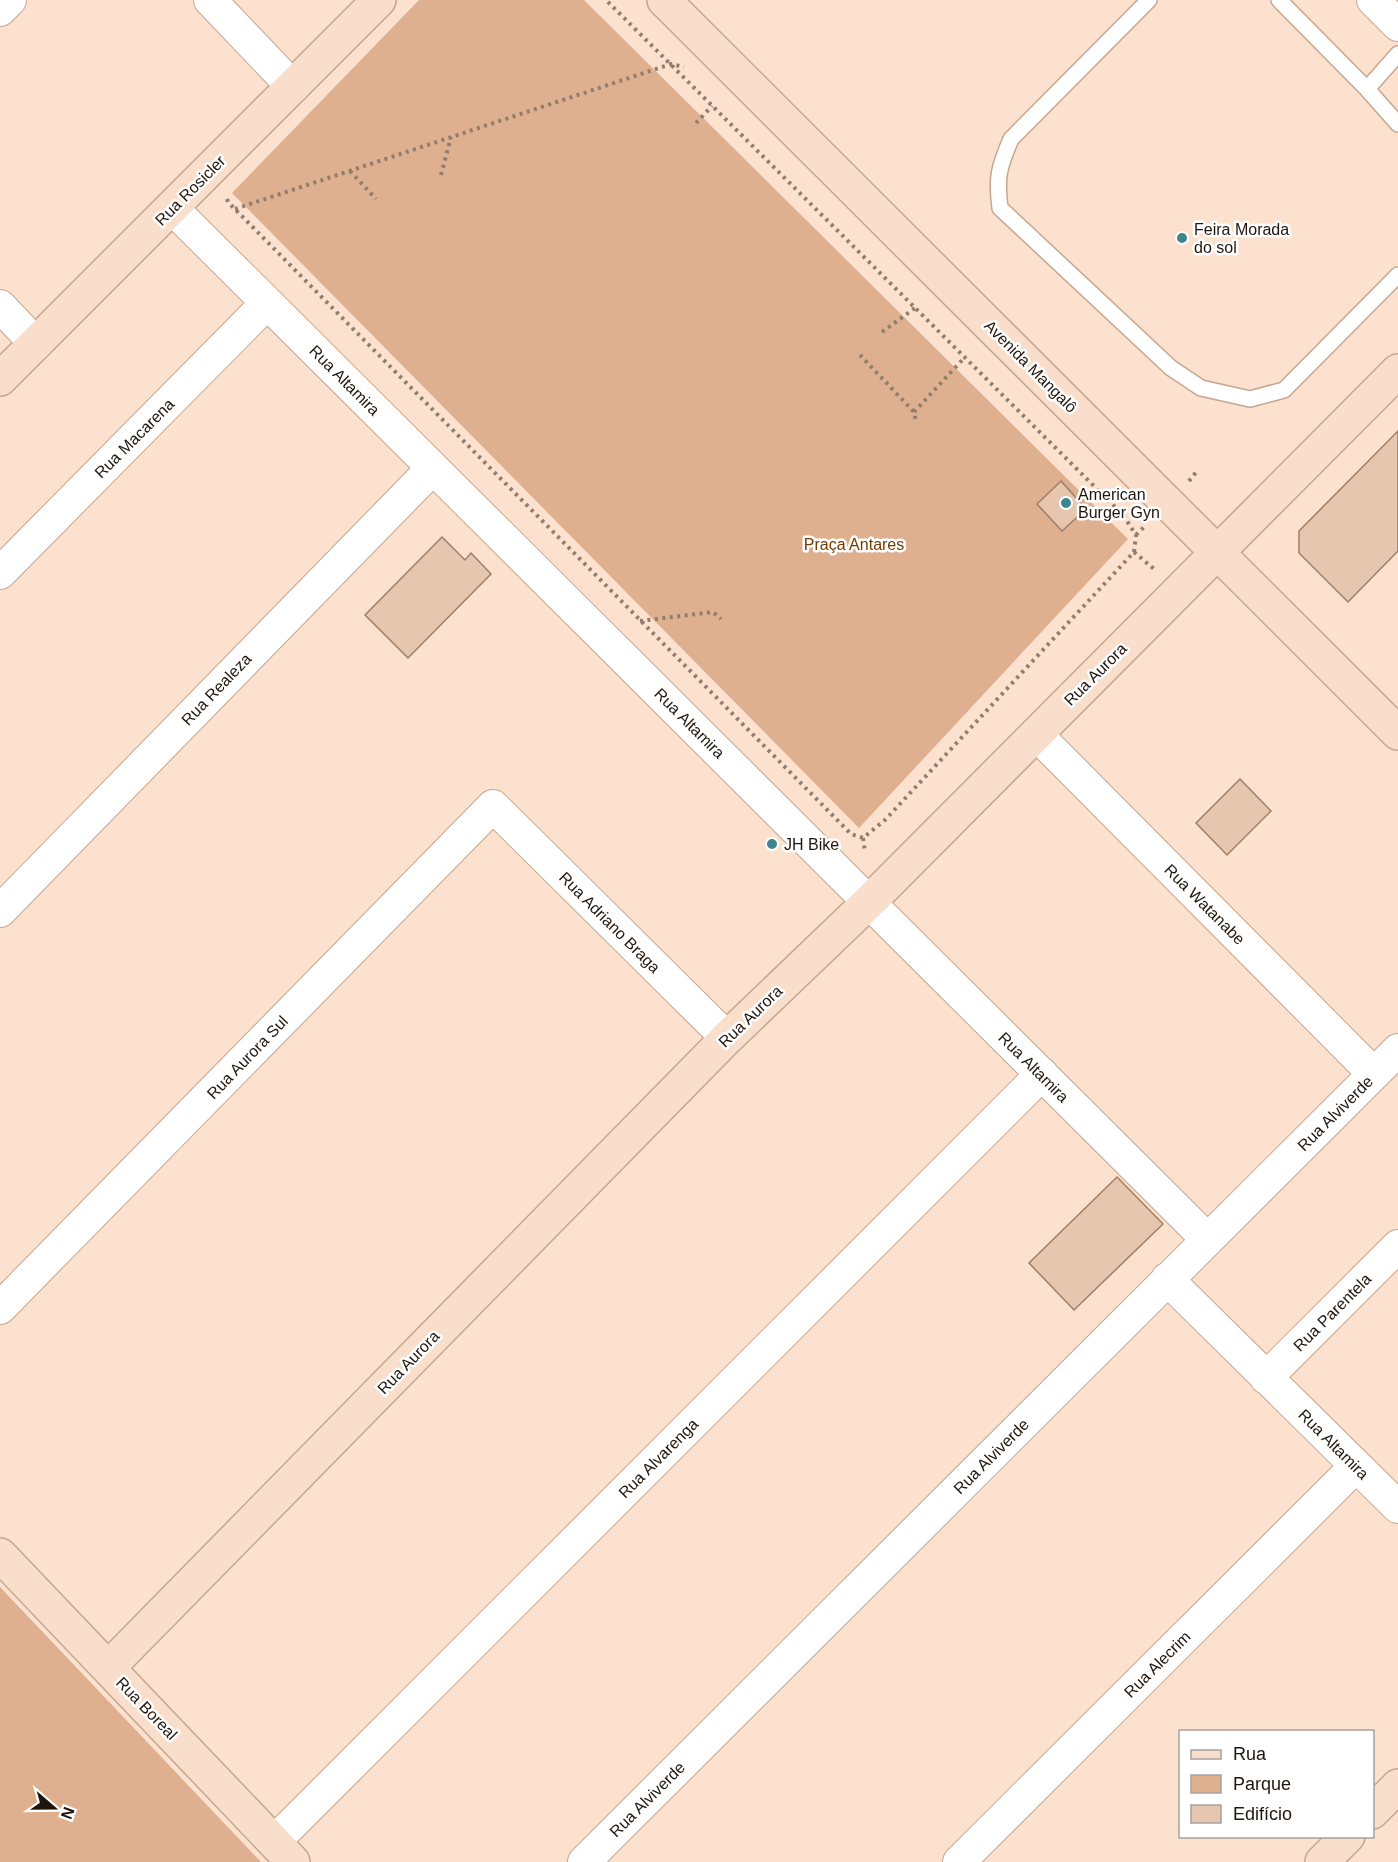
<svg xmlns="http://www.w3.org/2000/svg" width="1398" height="1862" viewBox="0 0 1398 1862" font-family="Helvetica,sans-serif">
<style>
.green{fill:#dfb08f}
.building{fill:#e7c6af;stroke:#9c7e69;stroke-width:1.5}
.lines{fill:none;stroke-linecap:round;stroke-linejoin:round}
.lane-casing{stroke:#c6a68f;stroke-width:18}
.street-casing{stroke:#c6a68f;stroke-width:34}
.secondary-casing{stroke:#c6a68f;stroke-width:36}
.path{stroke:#907d6f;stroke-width:4;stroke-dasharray:3 4.5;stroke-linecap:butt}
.lane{stroke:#fff;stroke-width:15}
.street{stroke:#fff;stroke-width:32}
.secondary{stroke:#f8decb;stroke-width:33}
.poi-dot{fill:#3e858d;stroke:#fff;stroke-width:2}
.labels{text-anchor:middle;stroke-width:5;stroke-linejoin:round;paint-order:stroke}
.street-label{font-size:16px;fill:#20150c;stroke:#fff}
.poi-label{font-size:16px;fill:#20150c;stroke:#fff;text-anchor:start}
.park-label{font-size:16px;fill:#753b00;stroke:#fff}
</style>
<rect width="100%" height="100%" fill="#fce1ce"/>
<path class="green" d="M419,0H584L1128,539L859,828L232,193Z
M0,1587L261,1862H0Z"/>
<path class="building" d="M1398,431V551L1348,602L1299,553V531Z
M1061,481L1086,509L1062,531L1037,504Z
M442,537L465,560L471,553L491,574L408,658L365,615Z
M1240,779L1271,811L1227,855L1196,823Z
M1117,1177L1163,1224L1074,1310L1029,1263Z"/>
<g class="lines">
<g class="lane-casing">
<path id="lane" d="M1149,0L1011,139C999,167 996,177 1000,208L1171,368L1201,388L1250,399L1284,390L1398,275
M1279,0L1367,89L1398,124
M1367,89L1398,54"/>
</g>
<g class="street-casing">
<path id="street" d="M210,0L293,87
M1373,0L1398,25
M0,10L10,0
M172,208L1207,1239
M0,306L36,344
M0,573L267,303
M1036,734L1374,1074
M0,911L433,468
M1167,1279L1398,1507
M0,1308L493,806L727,1038
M1266,1378L1398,1246
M274,1842L1042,1074
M584,1862L1398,1050
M959,1862L1356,1466"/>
</g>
<g class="secondary-casing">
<path id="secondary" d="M664,0L1398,733
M0,379L379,0
M0,1555L293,1862
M108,1668L727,1038L869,902L1398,371
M1372,1812L1398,1786
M1322,1862L1348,1836"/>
</g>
<path class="path" d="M696,123L712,106
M350,171L376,199
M441,175L451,137
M227,199L228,202L851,834L863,838L885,820L1134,552L1136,535L1123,515L606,0
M235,209L671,64L684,67
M882,332L915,308
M860,355L914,412L916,422
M914,412L965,357
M1189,481L1197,471
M1136,535L1146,525
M1134,552L1154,569
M640,621L713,612L721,619
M863,838L865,852"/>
<use href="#lane" class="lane"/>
<use href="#street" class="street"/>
<use href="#secondary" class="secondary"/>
</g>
<g class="poi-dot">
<circle cx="1182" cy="238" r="6"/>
<circle cx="1066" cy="503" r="6"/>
<circle cx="772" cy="844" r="6"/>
</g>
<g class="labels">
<g class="street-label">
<text transform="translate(190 190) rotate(-45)" y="6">Rua Rosicler</text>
<text transform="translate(1031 366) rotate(45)" y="6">Avenida Mangalô</text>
<text transform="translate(345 380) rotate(45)" y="6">Rua Altamira</text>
<text transform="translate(134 438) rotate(-45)" y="6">Rua Macarena</text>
<text transform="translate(1095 674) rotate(-45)" y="6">Rua Aurora</text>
<text transform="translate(216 689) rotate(-46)" y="6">Rua Realeza</text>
<text transform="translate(690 723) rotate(45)" y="6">Rua Altamira</text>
<text transform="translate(1205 904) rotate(45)" y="6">Rua Watanabe</text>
<text transform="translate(610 922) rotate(45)" y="6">Rua Adriano Braga</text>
<text transform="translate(750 1016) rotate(-44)" y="6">Rua Aurora</text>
<text transform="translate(247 1057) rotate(-46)" y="6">Rua Aurora Sul</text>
<text transform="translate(1034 1067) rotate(45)" y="6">Rua Altamira</text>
<text transform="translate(1335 1113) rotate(-45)" y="6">Rua Alviverde</text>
<text transform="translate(1332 1312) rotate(-45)" y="6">Rua Parentela</text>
<text transform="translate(408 1362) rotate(-46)" y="6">Rua Aurora</text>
<text transform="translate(1334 1444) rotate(45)" y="6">Rua Altamira</text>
<text transform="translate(991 1456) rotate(-45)" y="6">Rua Alviverde</text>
<text transform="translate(658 1458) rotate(-45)" y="6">Rua Alvarenga</text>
<text transform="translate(1157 1664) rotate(-45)" y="6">Rua Alecrim</text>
<text transform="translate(147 1708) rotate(46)" y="6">Rua Boreal</text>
<text transform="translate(647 1799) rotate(-45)" y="6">Rua Alviverde</text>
</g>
<g class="poi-label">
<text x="1194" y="235">Feira Morada<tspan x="1194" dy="18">do sol</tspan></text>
<text x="1078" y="500">American<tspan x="1078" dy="18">Burger Gyn</tspan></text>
<text x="784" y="850">JH Bike</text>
</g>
<g class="park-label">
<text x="854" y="550">Praça Antares</text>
</g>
</g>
<rect x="1179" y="1730" width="195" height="108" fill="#ffffff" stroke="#a6a19e" stroke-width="1.5"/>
<rect x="1191" y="1750" width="30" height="9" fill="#f8decb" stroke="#a6a19e" stroke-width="1.5"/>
<text x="1233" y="1760" font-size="18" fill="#20150c">Rua</text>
<rect x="1191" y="1775" width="30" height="18" fill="#dfb08f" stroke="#a6a19e" stroke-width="1.5"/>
<text x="1233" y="1790" font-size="18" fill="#20150c">Parque</text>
<rect x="1191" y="1805" width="30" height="18" fill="#e7c6af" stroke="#a6a19e" stroke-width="1.5"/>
<text x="1233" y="1820" font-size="18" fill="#20150c">Edifício</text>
<g transform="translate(54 1808) rotate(110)" stroke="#ffffff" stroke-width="4.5" paint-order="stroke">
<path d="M0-4.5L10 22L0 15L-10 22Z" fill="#20150c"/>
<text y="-9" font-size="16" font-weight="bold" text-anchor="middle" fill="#20150c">N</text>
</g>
</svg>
